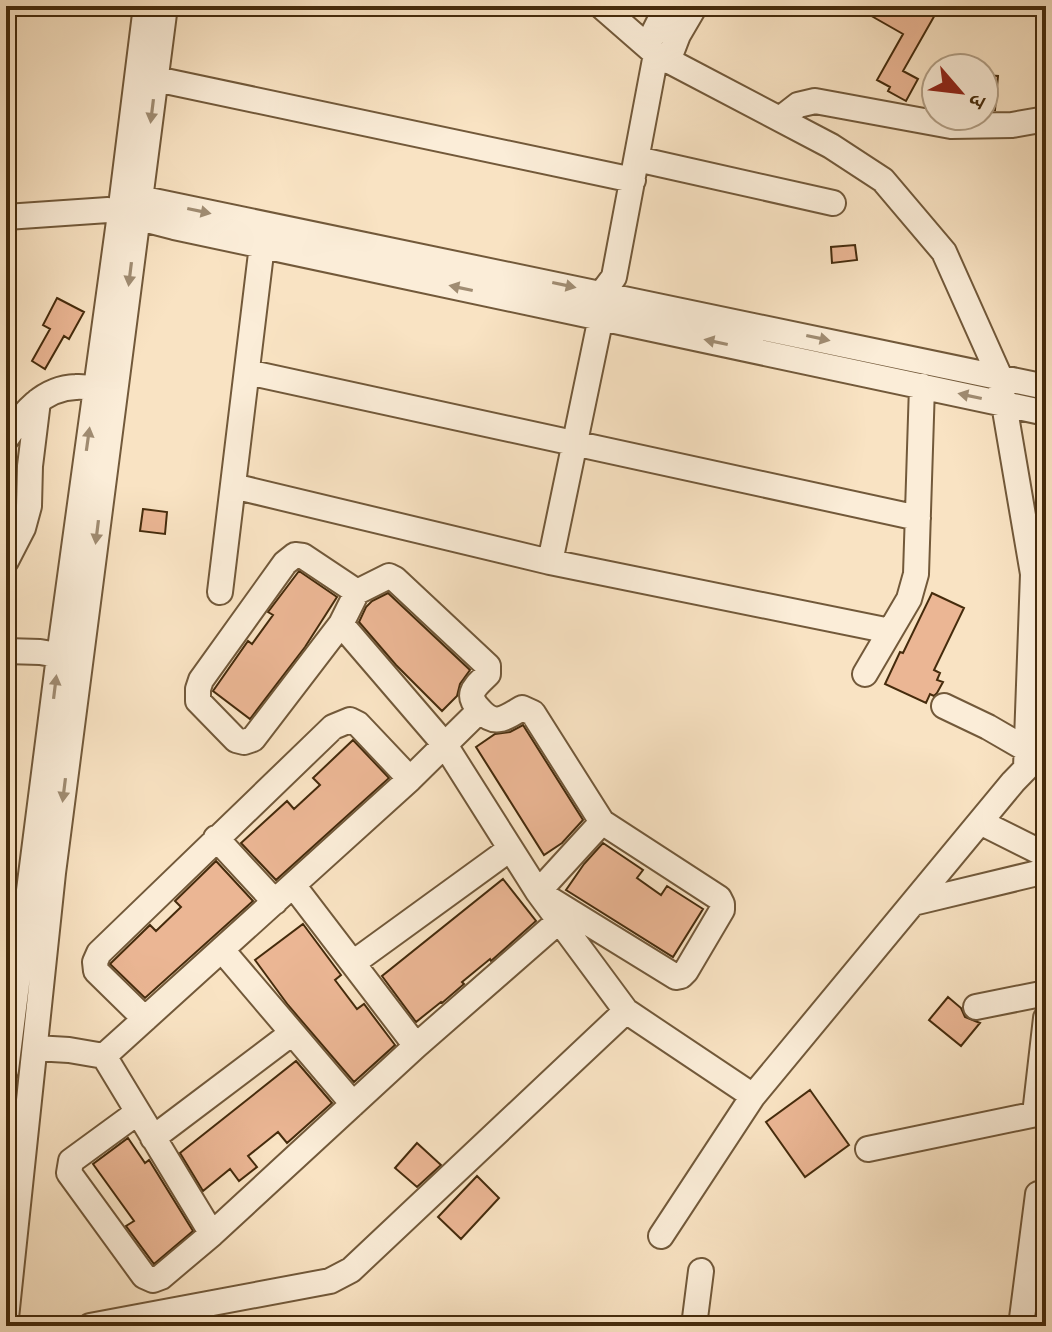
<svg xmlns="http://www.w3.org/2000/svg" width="1052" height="1332" viewBox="0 0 1052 1332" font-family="'Libre Caslon Text','Noto Serif Devanagari',serif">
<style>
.building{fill:#ebb694;stroke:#452b0c;stroke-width:2}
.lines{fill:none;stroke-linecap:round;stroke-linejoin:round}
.minor-casing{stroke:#72593a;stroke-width:28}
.minor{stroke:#fbedd8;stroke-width:24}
.oneway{fill:#a08c72}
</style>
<rect width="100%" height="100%" fill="#f9e3c3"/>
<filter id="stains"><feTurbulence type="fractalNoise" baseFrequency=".0025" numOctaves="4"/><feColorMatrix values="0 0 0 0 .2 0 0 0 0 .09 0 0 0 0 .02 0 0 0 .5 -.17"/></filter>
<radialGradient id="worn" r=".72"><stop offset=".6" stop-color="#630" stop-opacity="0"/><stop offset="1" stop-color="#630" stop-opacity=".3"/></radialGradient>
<path class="building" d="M854,6H940L903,71L918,79L906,101L888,91L890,87L877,80L903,34Z
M984,75L998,76L995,110H984Z
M855,245L857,260L832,263L831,247Z
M57,298L84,312L69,339L64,336L45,369L32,361L50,329L43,325Z
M143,509L167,512L165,534L140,531Z
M299,571L337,597L305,647L250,719L213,691L248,641L252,644L273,615L268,612Z
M388,593L470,670L460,684L457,696L442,711L396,665L359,622L366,607L372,601Z
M932,593L964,608L934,670L940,673L937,680L943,682L937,693L934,696L930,694L926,703L885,684L900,652L903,653Z
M523,725L583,820L562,843L544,855L476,747L495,734L510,732Z
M353,740L389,778L276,880L241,843L287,801L294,809L320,785L313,778Z
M603,843L643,870L637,878L661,895L667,886L703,909L673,957L566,890L584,864Z
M216,861L253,901L145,998L110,964L112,962L150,925L156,931L181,907L175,901Z
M503,879L536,921L491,961L490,959L462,982L464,984L442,1003L441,1002L416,1022L382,976Z
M303,924L341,975L335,980L357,1009L364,1004L395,1045L354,1082L288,1005L255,960Z
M948,997L961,1008L965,1017L980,1023L961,1046L929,1020Z
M296,1061L332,1103L287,1143L278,1132L248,1156L257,1167L239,1181L230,1169L203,1191L180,1153Z
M810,1090L849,1145L805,1177L766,1122Z
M128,1138L145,1163L149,1160L193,1231L154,1264L126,1226L134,1221L93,1164Z
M417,1143L441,1165L417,1187L395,1168Z
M477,1176L499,1198L461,1239L438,1217Z"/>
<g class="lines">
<g class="minor-casing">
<path id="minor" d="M601,6L656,54L831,146L883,180L944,252L999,375L1033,574L1026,768
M647,46L667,6
M668,61L678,35L695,6
M156,79L633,180
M780,119L798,105L815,101L951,126L1012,125L1046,119
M637,159L833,203
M125,195L1046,387
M6,217L108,210L174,227L1046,413
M247,372L918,518
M6,439C23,413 43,388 76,387C87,386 98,390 109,390
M233,486L550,562L890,631
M6,561L23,528L29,506L30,466L38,401
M550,562L601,317L602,293L614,277L656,54
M220,592L262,245
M357,592L303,556L295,555L285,563L201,680L198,689V701L236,740L244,742L253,739L341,624L357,592L389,576L395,579L488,666V674C475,687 464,694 480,710
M341,624L445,745L538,892L626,1011L753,1096
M6,651L40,652L75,658
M865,674L909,599L916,574L922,386
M944,706L988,727L1026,749
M602,822L719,898L722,904V910L686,971L681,976L676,977L538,892Z
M980,822L1046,855
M216,838L275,902
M293,885L416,1046
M913,903L1046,871
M222,950L353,1104
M353,963L510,849
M976,1007L1046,993
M145,1019L96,971L95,962L99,953L333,727L350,720L358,724L410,779
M35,1048L69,1050L104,1056L212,1234
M104,1056L410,779L480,710C495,727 505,718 522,708L533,713L602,822
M6,1070L58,664L120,214L146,6
M138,1112L71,1161L69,1173L144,1276L153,1280L161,1277L212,1234L416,1046L559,921
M1035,1114L1046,1018
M153,1138L292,1033
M868,1149L1046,1112
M661,1236L753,1096L1013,782L1046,748
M6,1318L53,873L165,6
M90,1326L330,1281L351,1270L626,1011
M694,1326L701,1271
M1021,1326L1038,1194"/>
</g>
<use href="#minor" class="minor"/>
</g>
<defs><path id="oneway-solid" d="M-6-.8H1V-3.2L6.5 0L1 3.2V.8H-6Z" transform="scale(2)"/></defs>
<g class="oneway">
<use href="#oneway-solid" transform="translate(152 111) rotate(97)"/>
<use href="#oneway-solid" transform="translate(199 211) rotate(12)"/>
<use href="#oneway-solid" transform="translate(130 274) rotate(97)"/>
<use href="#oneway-solid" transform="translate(564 285) rotate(12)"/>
<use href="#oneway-solid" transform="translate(461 288) rotate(-168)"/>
<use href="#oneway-solid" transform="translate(818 338) rotate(12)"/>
<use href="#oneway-solid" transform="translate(716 342) rotate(-168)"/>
<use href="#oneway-solid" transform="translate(970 396) rotate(-168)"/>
<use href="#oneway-solid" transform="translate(88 439) rotate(-82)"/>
<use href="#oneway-solid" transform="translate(97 532) rotate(97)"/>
<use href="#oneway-solid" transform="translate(55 687) rotate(-83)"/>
<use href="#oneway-solid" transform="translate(64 790) rotate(97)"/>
</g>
<rect width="1052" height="1332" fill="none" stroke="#f9e3c3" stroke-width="32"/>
<rect x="8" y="8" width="1036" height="1316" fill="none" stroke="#452b0c" stroke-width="4"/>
<rect x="16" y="16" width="1020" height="1300" fill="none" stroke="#452b0c" stroke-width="2"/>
<g transform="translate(960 92) rotate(118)"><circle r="38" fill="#fbedd8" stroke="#b29f86" stroke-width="2"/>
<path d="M0-6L14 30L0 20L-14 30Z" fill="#8f2418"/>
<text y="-12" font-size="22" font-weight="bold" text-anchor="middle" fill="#452b0c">उ</text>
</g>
<rect width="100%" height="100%" filter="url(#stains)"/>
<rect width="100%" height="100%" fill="url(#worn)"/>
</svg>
